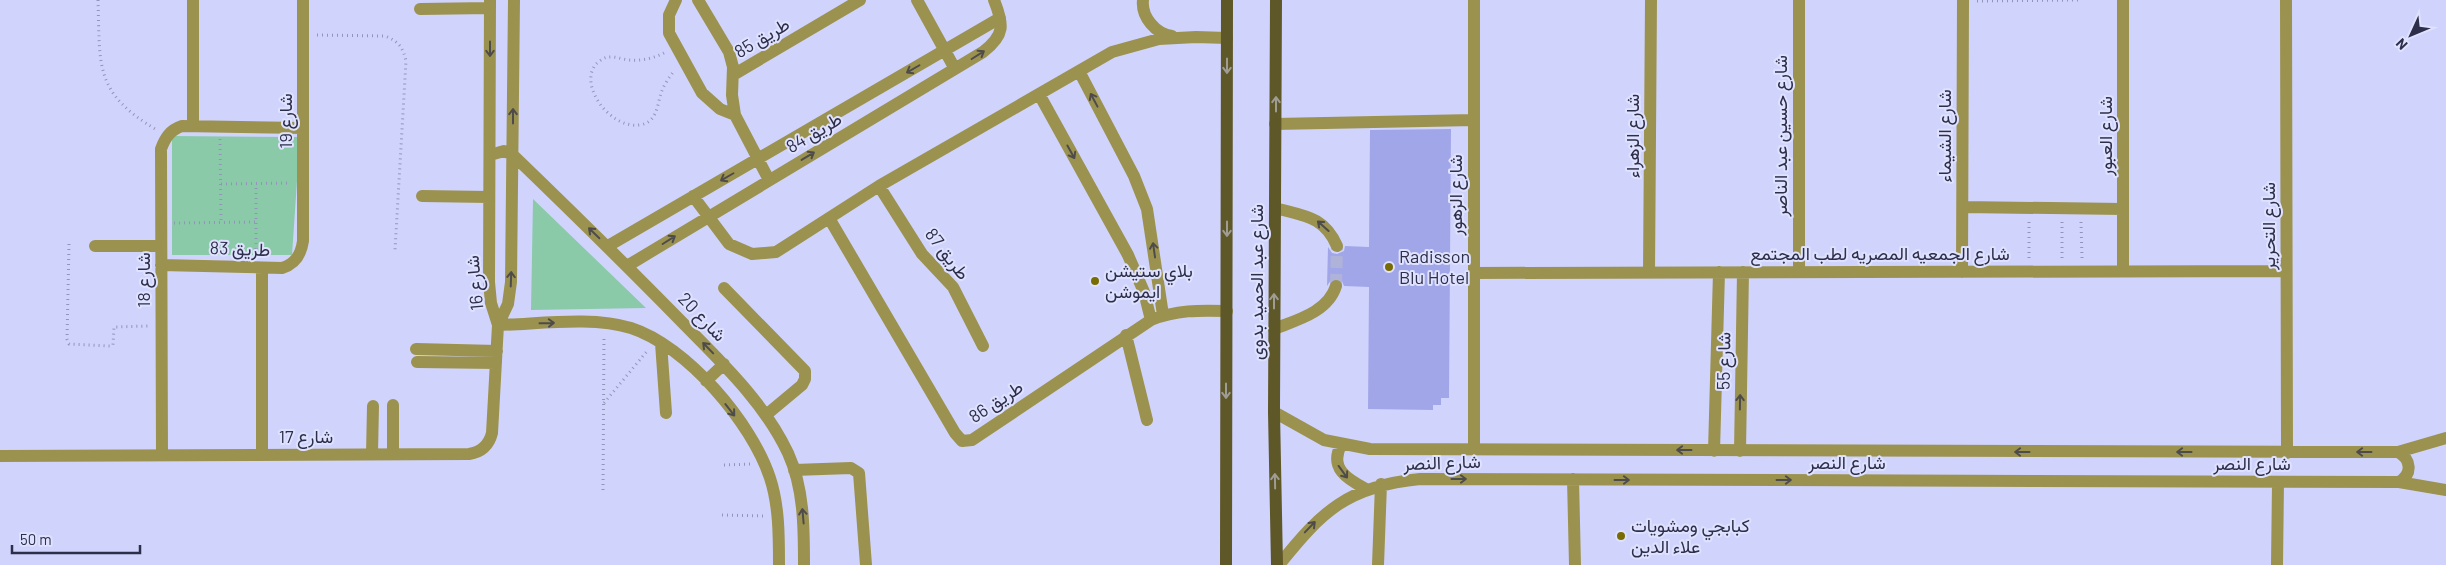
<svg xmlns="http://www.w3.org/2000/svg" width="2446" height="565" viewBox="0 0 2446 565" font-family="Barlow,Vazirmatn,sans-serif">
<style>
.green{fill:#8acaa8}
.building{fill:#a1a6e8}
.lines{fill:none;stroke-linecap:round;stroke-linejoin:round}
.minor-tunnel{stroke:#afb3d9;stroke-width:12;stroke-dasharray:12 6;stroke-linecap:butt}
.path{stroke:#9295b9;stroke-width:3;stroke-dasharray:1 4;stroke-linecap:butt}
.minor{stroke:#9c924f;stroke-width:12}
.major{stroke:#5e5728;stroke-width:12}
.oneway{stroke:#4e4c4b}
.oneway2{stroke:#9e9c93}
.poi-dot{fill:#786b03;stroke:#dfe2fe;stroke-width:2}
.labels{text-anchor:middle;stroke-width:4;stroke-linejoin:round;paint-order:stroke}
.street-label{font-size:18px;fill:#2d2e49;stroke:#dfe2fe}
.poi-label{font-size:18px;fill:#2d2e49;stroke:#dfe2fe;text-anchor:start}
</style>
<rect width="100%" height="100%" fill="#d0d4fd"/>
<path class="green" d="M172,136L300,137L292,255H172Z
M533,199L646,308L531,310Z"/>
<path class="building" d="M1451,129L1449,398H1441V405H1433V410L1368,409L1369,287L1344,286L1342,281L1336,278L1331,280L1327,286L1328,247L1332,253L1337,254L1344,251L1345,246L1369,247L1370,130Z"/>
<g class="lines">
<path class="minor-tunnel" d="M1336,286L1337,246"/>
<path class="path" d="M98,0C100,66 94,93 157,130
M1977,1L2079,0
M317,35L385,36C398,41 403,47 406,61L395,250
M664,53C654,58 642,61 631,60C621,60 610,53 601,60C573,78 608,129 639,125C657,123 657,106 661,93C664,85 669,77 675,70
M220,139L221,222
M221,184L290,183
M2029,222V258
M2062,222V258
M2081,222L2082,258
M174,223L256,222
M69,244L67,339L69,344L110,346L113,345L114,327L149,326
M256,254V184
M604,403L648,350
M724,465L751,464
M603,490L604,335
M722,515L764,516"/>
<path class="minor" d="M193,0V125
M676,0L669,15V33L702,93L720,109L735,115
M698,0L729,52L733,67L732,95L735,115L769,180
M917,0L955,69
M1143,0C1141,17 1156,34 1172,36
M1474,0V449
M2123,0V271
M2286,0L2287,453
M420,9L490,8
M1079,71L1134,176L1147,209L1163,315
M733,75L860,0
M1039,94L1128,255L1144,292L1151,320
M1275,124L1474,120
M490,155L504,151L513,155C569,209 624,263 678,318C718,359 763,400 788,453C804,488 804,527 804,565
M879,186L922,254L953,287L983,346
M422,196L489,197
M693,196L729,244L752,254L776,252L879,186L1112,52L1159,39L1196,37L1227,38
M1963,207L2123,209
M1275,208C1304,216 1324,216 1337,246
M829,218L955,433L962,441L972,440L1151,320C1176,310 1199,310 1227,311
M95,246H161
M608,246L1000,18
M161,265L282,268C295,264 301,255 303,241V0
M627,266L983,52C1005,35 1004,25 994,0
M262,268V455
M1799,272V0
M1962,272L1963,0
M1474,273L2286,271
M1649,273L1651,0
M724,288L805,371V379L802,385L766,415
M498,325C539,324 592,316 631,328C687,346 752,423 770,478C779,505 779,536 779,565
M498,325L508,304L511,282L514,0
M1274,329C1297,320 1328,312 1336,286
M1126,335L1147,420
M661,343L666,413
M416,349L497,351
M417,362L496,363
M706,381L724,364
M1274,412L1324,440L1370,449L2398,452L2446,438
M1341,445C1329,468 1347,479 1366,489
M1714,451L1719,272
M1740,451L1743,272
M2398,452C2411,459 2413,474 2399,482
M372,454L373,406
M393,454V405
M162,455L161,149C165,138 170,130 182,126L303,128
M0,456L469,454C482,452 489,445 492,433L498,325L491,303L489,282L490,0
M794,470L851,468L859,473L866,565
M1573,479L1575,565
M1279,565C1322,511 1348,486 1420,479L2399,482L2446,490
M1378,565L1381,484
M2277,565L2278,482"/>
<path class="major" d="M1276,0L1274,412L1277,565
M1226,565L1227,0"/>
</g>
<defs><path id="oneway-shaft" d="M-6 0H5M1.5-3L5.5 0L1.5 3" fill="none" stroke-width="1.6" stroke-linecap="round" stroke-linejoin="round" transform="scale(1.25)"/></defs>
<g class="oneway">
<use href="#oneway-shaft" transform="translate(490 49) rotate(90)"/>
<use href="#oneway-shaft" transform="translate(978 55) rotate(-32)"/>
<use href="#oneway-shaft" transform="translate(913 69) rotate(150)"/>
<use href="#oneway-shaft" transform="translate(1094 100) rotate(-118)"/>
<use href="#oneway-shaft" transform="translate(513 116) rotate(-90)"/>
<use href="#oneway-shaft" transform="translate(1071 152) rotate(61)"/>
<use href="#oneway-shaft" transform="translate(808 156) rotate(-31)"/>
<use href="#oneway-shaft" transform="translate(727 177) rotate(150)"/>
<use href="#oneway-shaft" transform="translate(1323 226) rotate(-138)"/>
<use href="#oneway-shaft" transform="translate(594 233) rotate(-136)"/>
<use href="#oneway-shaft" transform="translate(669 240) rotate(-32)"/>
<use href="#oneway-shaft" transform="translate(1154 250) rotate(-98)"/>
<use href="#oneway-shaft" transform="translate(511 279) rotate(-88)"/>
<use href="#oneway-shaft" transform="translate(547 323) rotate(-1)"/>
<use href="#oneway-shaft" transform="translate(708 348) rotate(-134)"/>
<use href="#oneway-shaft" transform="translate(1740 402) rotate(-89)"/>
<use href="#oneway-shaft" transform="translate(730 410) rotate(52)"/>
<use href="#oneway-shaft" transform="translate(1684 450) rotate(-180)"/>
<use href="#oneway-shaft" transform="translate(2022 452) rotate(-180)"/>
<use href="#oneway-shaft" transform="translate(2184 452) rotate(-180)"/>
<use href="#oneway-shaft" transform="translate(2364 452) rotate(180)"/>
<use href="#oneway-shaft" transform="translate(1343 472) rotate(54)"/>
<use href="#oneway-shaft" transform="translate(1459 479)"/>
<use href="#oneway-shaft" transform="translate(1622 480)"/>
<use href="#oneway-shaft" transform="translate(1784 480)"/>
<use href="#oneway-shaft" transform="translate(803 516) rotate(-95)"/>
<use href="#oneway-shaft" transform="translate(1310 527) rotate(-46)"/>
</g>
<g class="oneway2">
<use href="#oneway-shaft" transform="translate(1227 66) rotate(90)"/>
<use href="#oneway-shaft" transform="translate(1276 104) rotate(-90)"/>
<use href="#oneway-shaft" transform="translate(1227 229) rotate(90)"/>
<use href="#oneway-shaft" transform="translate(1274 301) rotate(-90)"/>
<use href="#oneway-shaft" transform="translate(1226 391) rotate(90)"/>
<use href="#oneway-shaft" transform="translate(1275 481) rotate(-91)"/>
</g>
<g class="poi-dot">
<circle cx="1389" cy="267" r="5"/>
<circle cx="1095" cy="281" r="5"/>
<circle cx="1621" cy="536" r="5"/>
</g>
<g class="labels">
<g class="street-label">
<text transform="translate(762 38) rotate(-31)" y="6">طريق 85</text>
<text transform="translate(286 121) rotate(-90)" y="6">شارع 19</text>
<text transform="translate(814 133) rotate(-31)" y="6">طريق 84</text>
<text transform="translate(1633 136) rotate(-90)" y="6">شارع الزهراء</text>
<text transform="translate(1781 136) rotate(-90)" y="6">شارع حسين عبد الناصر</text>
<text transform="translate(1945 136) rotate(-90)" y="6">شارع الشيماء</text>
<text transform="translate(2106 136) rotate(-90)" y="6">شارع العبور</text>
<text transform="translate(1456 195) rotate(-90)" y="6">شارع الزهور</text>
<text transform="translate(2269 226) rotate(-90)" y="6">شارع التحرير</text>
<text transform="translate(240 249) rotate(2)" y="6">طريق 83</text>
<text transform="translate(947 254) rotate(52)" y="6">طريق 87</text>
<text x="1880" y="260">شارع الجمعيه المصريه لطب المجتمع</text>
<text transform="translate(144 280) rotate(-90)" y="6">شارع 18</text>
<text transform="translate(1257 282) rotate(-90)" y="6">شارع عبد الحميد بدوى</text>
<text transform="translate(475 283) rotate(-95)" y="6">شارع 16</text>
<text transform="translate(702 317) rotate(46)" y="6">شارع 20</text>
<text transform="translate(1724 361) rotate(-89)" y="6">شارع 55</text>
<text transform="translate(996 402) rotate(-34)" y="6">طريق 86</text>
<text x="306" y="443">شارع 17</text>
<text transform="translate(1442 463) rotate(-2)" y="6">شارع النصر</text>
<text x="1847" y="469">شارع النصر</text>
<text x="2252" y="470">شارع النصر</text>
</g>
<g class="poi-label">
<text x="1399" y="263">Radisson<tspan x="1399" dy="21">Blu Hotel</tspan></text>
<text x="1105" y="277">بلاي ستيشن<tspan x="1105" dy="21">ايموشن</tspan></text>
<text x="1631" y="532">كبابجي ومشويات<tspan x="1631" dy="21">علاء الدين</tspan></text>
</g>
</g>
<g transform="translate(2411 35) rotate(226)" stroke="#dfe2fe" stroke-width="4" paint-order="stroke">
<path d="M0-4L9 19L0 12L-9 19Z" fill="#2d2e49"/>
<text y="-8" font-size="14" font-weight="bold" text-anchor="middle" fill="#2d2e49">N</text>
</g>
<path d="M12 545v8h128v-8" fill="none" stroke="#2d2e49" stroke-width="2.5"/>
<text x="20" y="545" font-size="15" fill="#2d2e49" stroke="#dfe2fe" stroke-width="4" paint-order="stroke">50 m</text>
</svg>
